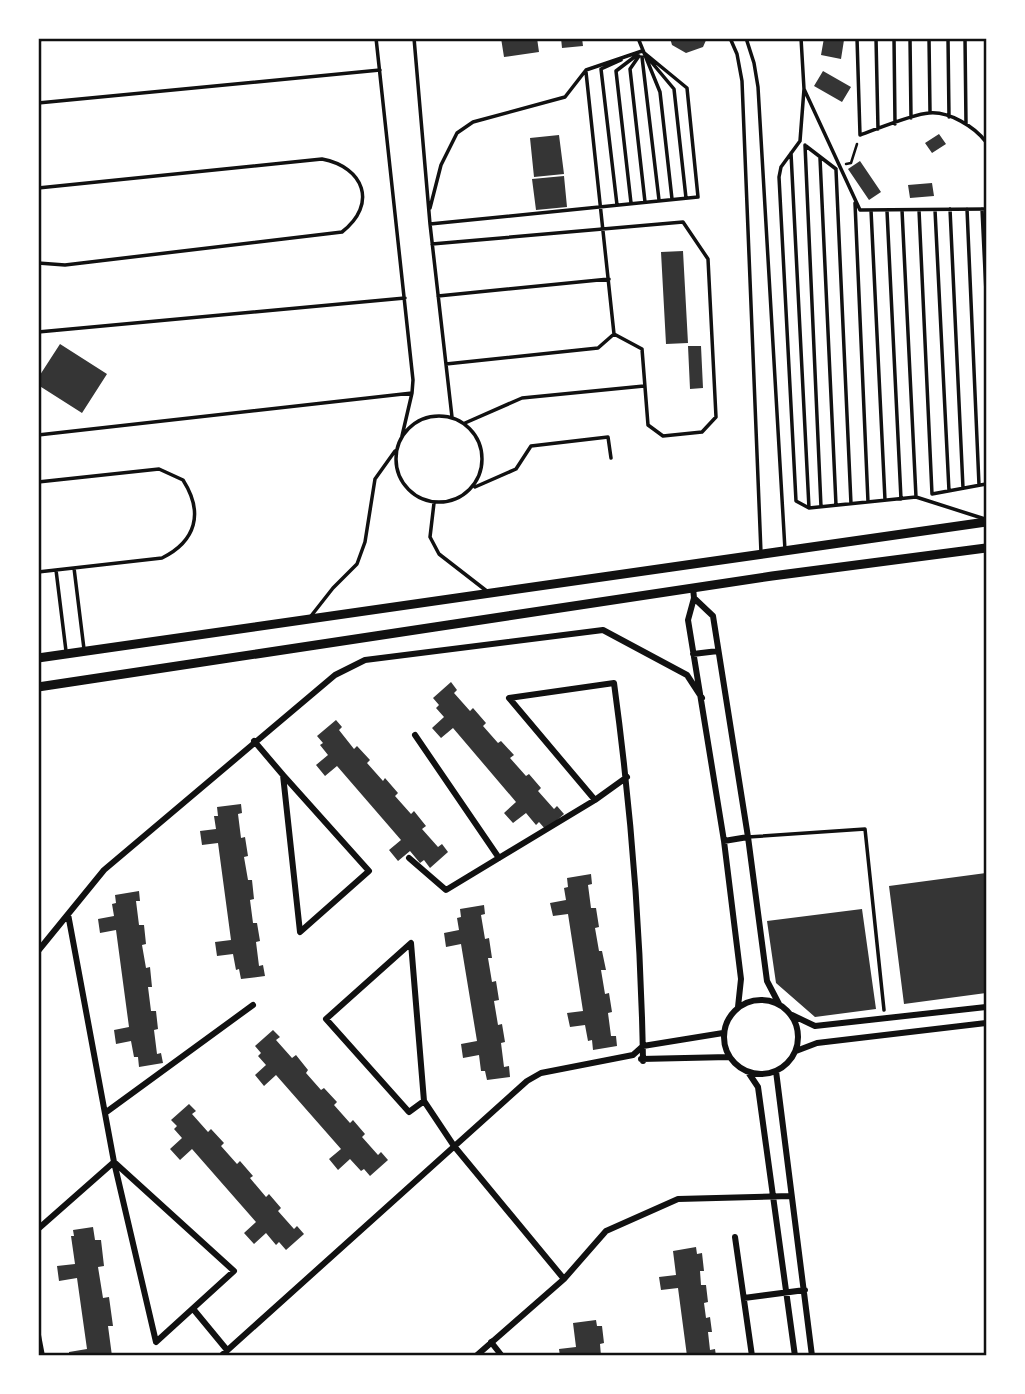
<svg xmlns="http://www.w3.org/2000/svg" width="1025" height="1394" viewBox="0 0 1025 1394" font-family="Signika,sans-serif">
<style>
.building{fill:#353535}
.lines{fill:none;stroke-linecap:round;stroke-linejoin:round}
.path{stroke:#111;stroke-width:2.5}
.service{stroke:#111;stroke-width:3.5}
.minor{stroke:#111;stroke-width:6}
.secondary{stroke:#111;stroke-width:9}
.neatline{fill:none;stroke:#111;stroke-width:2.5}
</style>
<rect width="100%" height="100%" fill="#fff"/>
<path class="building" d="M501,38H537L539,52L504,57Z
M561,38H582L583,46L562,48Z
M670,38H707L703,47L686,53L672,45Z
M824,38L844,40L841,59L821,55Z
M823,71L851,87L842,102L814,86Z
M939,134L946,144L932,153L925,143Z
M559,135L564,174L534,177L530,138Z
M860,161L881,192L869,200L848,169Z
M564,176L567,207L536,210L532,179Z
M932,183L934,196L910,198L908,185Z
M683,251L688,343L666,344L661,252Z
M60,344L107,374L82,413L38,385V378Z
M688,346H701L703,388L690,389Z
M451,682L457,690L454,693L470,711L473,708L486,723L483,726L498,743L501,741L514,755L510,758L526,776L529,774L541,788L538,791L554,809L557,806L564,814L546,830L539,822L536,825L526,813L513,823L504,813L516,802L453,728L441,738L432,728L444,717L436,708L439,705L433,698Z
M336,720L342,727L339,730L354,749L357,746L370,760L367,763L383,781L385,778L398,793L395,796L411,814L414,811L426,826L422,829L438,847L442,844L448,852L430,868L424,860L420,863L410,851L398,861L389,850L401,840L337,766L325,776L316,765L328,755L320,745L323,743L317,736Z
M241,804L242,813L238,814L241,838L245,837L248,856L244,857L248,880H252L254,899L250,900L253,923H257L260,941L256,942L259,966L263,965L265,976L241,979L239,969L236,970L233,954L217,956L215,942L231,940L218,843L202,845L200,831L216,829L214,816H218L217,807Z
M986,873V993L904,1004L889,886Z
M591,874L592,884L588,885L591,908H596L599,927L595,928L599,951H602L606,970H601L605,994L609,993L612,1012L608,1013L611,1036H616L617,1046L593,1050L592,1040L588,1041L585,1025L570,1027L567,1013L583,1011L568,914L553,916L550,903L566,900L564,888L568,887L567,878Z
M139,891L140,901H136L139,925H144L146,944L142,945L146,968L150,967L152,987H148L151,1011H156L158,1029L154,1030L157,1054L161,1053L163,1063L139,1067L138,1057H134L131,1041L116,1044L114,1030L129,1027L116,930L100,933L98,919L114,916L112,904L116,903L115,895Z
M484,905L485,914L481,915L485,939L489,938L492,958H488L492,982L496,981L499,1000L494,1001L498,1025L502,1024L505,1042L501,1043L504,1067L509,1066L510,1077L487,1080L485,1071H481L479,1055L463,1058L461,1044L477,1041L461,944L446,947L444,933L459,930L457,918L461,917L460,909Z
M862,909L876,1009L815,1017L776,983L767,921Z
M273,1030L280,1037L276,1040L292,1058L296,1055L308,1070L306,1073L321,1090L324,1088L337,1102L334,1105L350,1123L353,1120L365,1134L362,1137L378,1155L381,1152L388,1160L370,1176L364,1169L361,1171L350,1159L338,1170L329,1159L341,1149L276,1075L264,1086L255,1075L266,1065L258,1056L261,1053L255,1046Z
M189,1104L196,1111L192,1114L208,1132L211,1129L224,1143L221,1146L237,1164L240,1161L253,1176L250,1178L266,1197L269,1194L281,1208L278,1211L294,1229L297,1226L304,1234L286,1250L279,1242L276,1245L266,1233L254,1244L244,1233L256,1222L192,1149L180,1160L170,1149L182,1138L174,1129L177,1126L171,1120Z
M93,1227L95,1240H101L104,1266L98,1267L103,1298L109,1297L113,1326H108L112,1356H69V1352L87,1349L77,1278L59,1281L57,1266L75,1264L71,1236H74L73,1230Z
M696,1247L697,1254L702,1253L704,1271H700L701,1285H706L708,1302L704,1303L706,1318L710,1317L712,1332H708L710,1350L715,1349L716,1356H687L678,1288L661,1290L659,1277L676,1275L673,1251Z
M596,1320L597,1326H602L604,1343L600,1344L601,1356H560L559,1349L576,1347L573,1323Z"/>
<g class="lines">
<path class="path" d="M846,164L851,163L857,144"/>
<path class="service" d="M376,38L413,380L412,393L402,436
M414,38L430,224L452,417
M638,38L660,92L672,199
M730,38L737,54L742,81L761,553
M746,38L754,63L758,87L785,550
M801,38L804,89L860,210L986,209
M857,38L860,135C877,129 913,114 929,113C949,111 975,127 986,142
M876,38L878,129
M894,38L895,124
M910,38L911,118
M929,38L930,112
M948,38L949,117
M965,38L966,124
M38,40L48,38
M639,56L630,69L645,202
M642,57L659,200
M648,58L674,89L686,198
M586,72L614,334
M804,89L800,141L781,167L779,177L796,501L809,508L916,497L985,519
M38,103L380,70
M805,145L821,507
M806,146L836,169
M791,153L809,508
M820,158L836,505
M836,170L851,504
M38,188L322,159C364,167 378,204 342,232L65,265L38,263
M631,203L616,71L637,55
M855,203L868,502
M617,205L601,69L621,60
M430,208L441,165L457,133L473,122L565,97L586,70L642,51
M950,209L963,488
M967,209L979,485
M982,209L986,292
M871,210L885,500
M902,210L916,497
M919,210L932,494L986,484
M935,210L949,491
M887,211L901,499
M430,224L698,197L687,88L642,51
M432,244L683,222L708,259L716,417L702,432L663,436L648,425L642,349L614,334
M438,296L609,279
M38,332L405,298
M446,364L598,348L614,334
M396 459a43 43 0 1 1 86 0a43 43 0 1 1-86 0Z
M465,423L522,398L644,386
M38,435L412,393
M38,482L159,469L183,480C204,513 196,541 162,558L38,572
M475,487L516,469L531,446L608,437L611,458
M434,503L430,537L439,554L488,592
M74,568L84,649
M56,570L66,651
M311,616L333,588L357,564L365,542L375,479L395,451
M748,837L865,829L884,1010"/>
<path class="minor" d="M693,588L694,598L688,620L724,841L741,979L738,1007
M694,598L713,616L748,837L767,981L779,1004
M693,654L718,651
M415,735L499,858
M254,741L283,775
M283,775L369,871L300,932Z
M595,800L509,698L614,683C631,808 641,935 643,1061
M724,841L748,837
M409,858L446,890L595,800L627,777
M38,951L104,870L335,675L365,660L603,630L687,675L702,698
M724 1037a37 37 0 1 1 74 0a37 37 0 1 1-74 0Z
M792,1015L815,1026L986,1007
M796,1051L817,1043L986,1023
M641,1059L729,1057
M776,1071L812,1356
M748,1072L758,1087L795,1356
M424,1101L409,1112L326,1019L411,943L424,1101L454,1146L564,1279
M105,1113L253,1005
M114,1162L234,1271L156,1342Z
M38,1229L114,1162L68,914
M735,1237L752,1356
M744,1298L805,1290
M194,1310L227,1350
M38,1335L42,1356
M491,1342L502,1356
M221,1356L527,1081L541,1073L633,1055L643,1046L723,1033
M476,1356L564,1279L606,1231L678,1199L791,1196"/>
<path class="secondary" d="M38,658L986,522
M38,687L772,576L986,548"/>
</g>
<rect width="1025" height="1394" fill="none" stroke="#ffffff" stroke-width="80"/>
<rect x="40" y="40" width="945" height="1314" class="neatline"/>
</svg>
